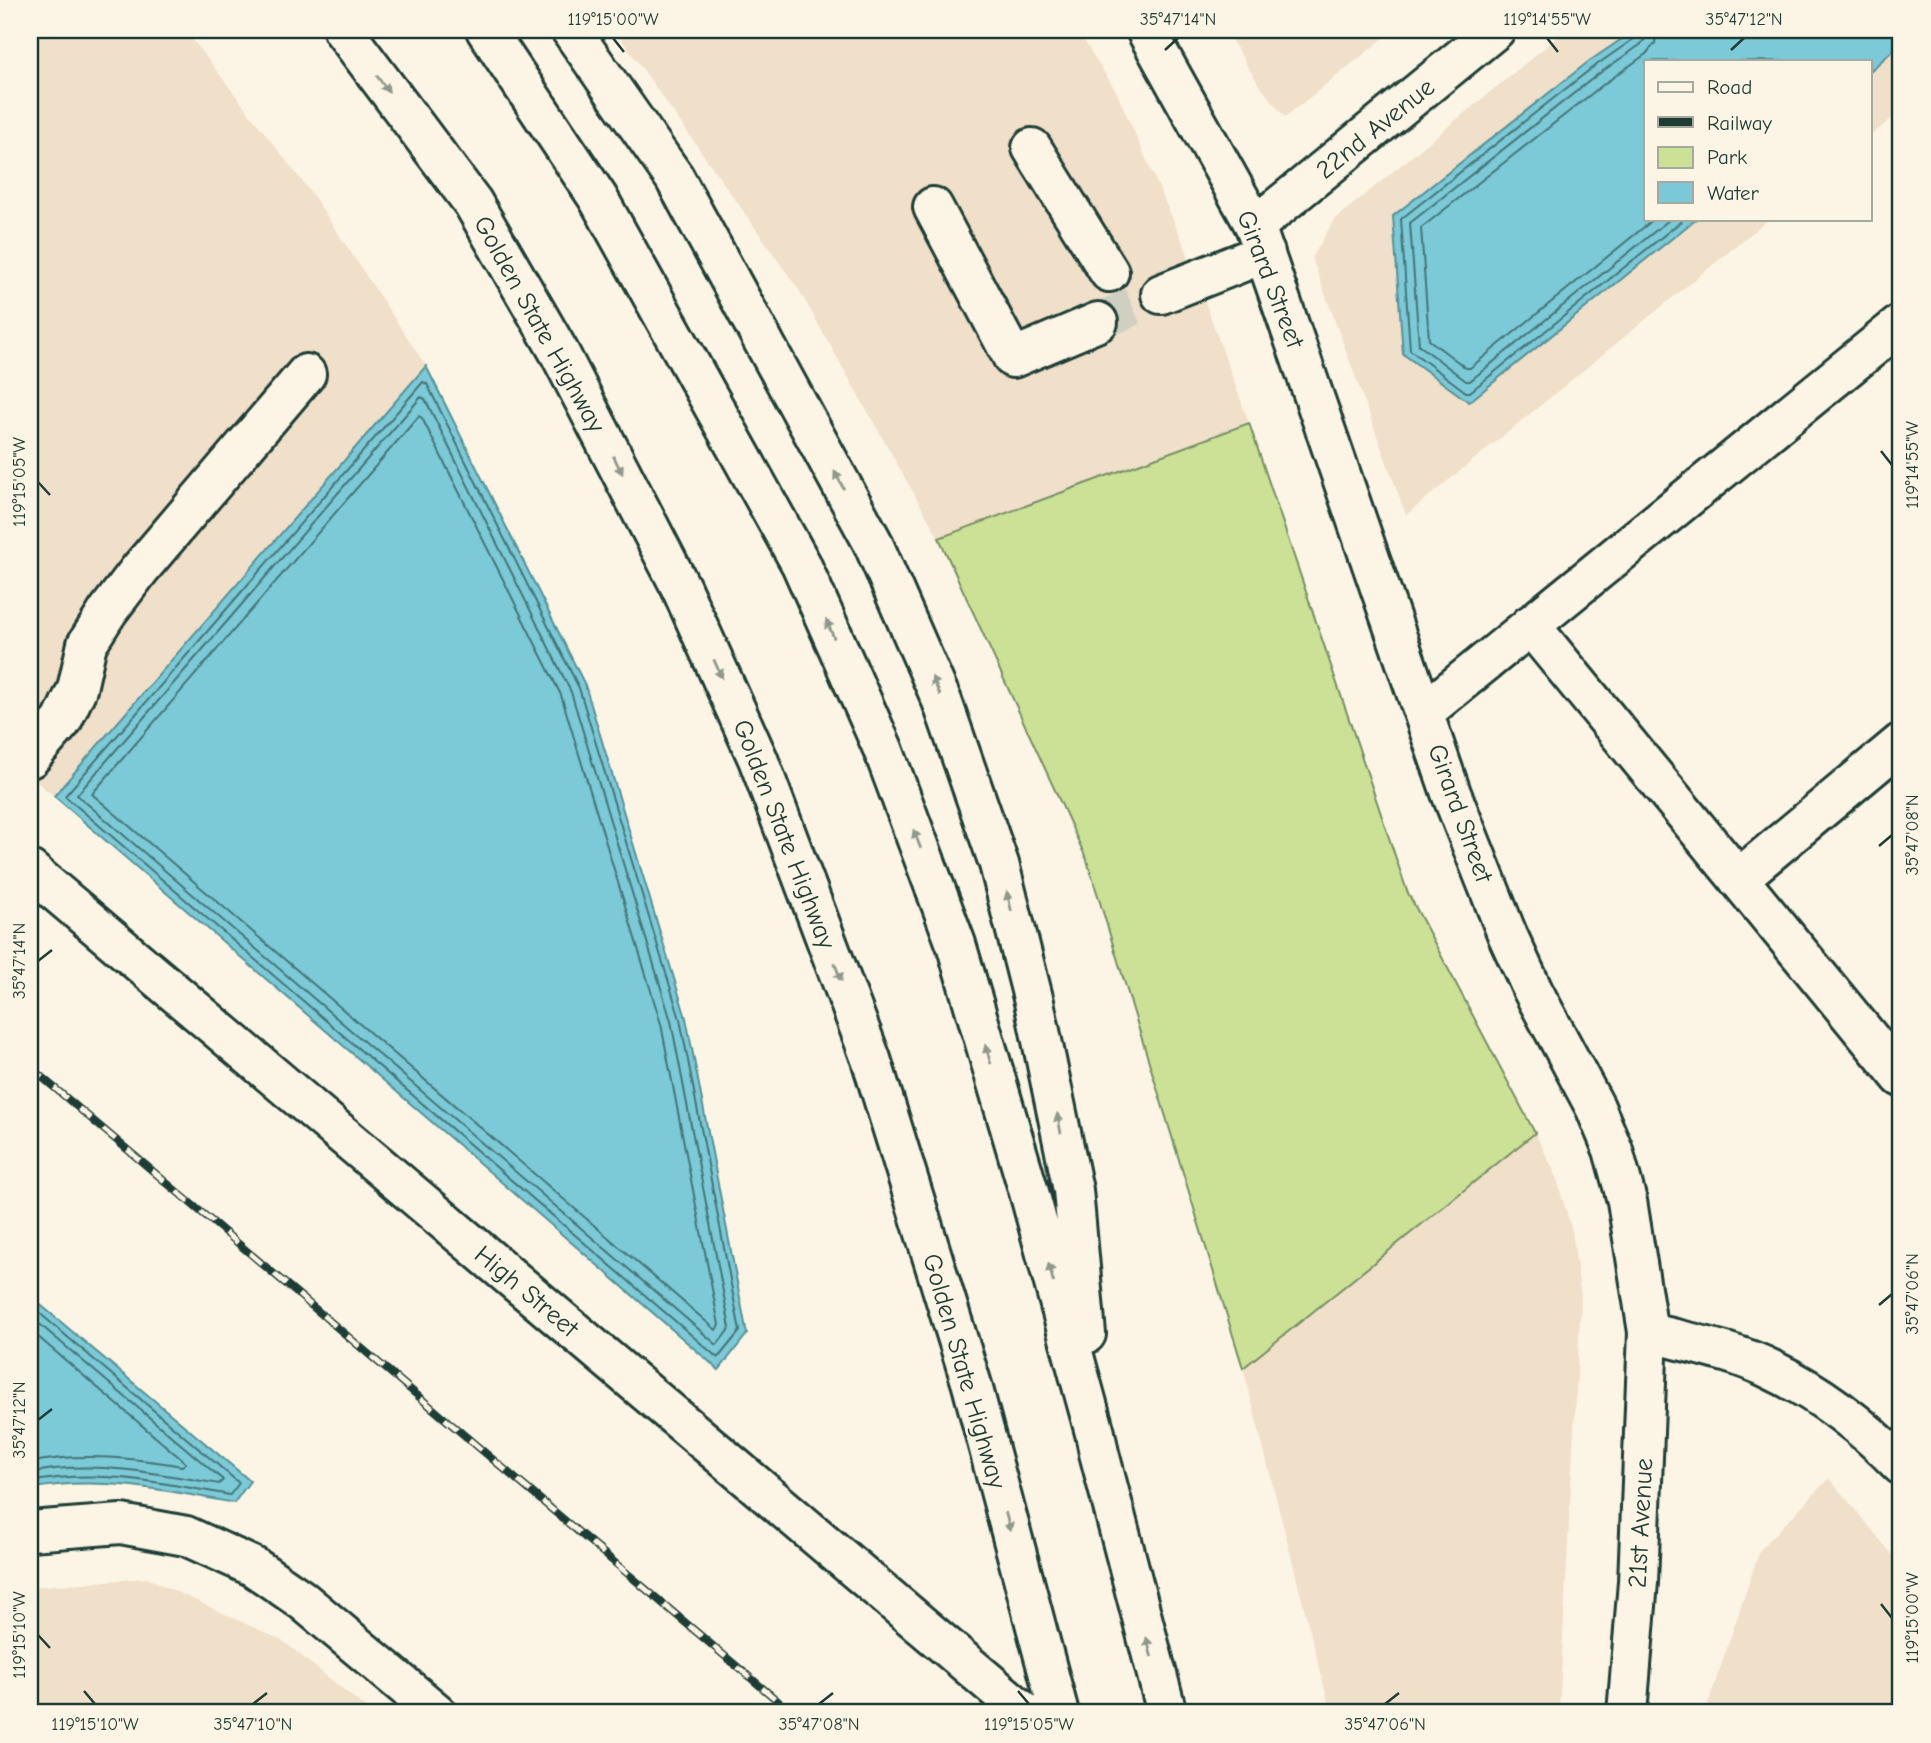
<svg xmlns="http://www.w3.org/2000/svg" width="1931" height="1743" viewBox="0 0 1931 1743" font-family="'Comic Neue',sans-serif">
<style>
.built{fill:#f0dfc9}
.green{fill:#cbe196;stroke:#758f65;stroke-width:2}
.water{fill:#7bc9d8;stroke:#569196;stroke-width:2}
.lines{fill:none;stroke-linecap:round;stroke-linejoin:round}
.shore{stroke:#447576;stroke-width:2}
.minor-tunnel{stroke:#d0d0c2;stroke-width:38;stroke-dasharray:38 19;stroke-linecap:butt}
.minor-casing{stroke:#1f3d34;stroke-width:44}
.major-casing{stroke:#1f3d34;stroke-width:44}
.highway-casing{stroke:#1f3d34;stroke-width:44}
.minor{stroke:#fcf5e5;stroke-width:38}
.major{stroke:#fcf5e5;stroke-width:38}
.highway{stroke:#fcf5e5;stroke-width:38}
.rail-casing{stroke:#1f3d34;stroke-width:8}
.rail{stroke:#fcf5e5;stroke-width:5;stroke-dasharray:16;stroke-linecap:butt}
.oneway{fill:#8e998c}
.ticks{fill:none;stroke:#1f3d34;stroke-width:2.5}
.labels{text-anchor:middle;stroke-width:5;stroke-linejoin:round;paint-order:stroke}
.street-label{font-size:26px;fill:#1f3d34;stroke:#fcf5e5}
.neatline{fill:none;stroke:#1f3d34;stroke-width:2.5}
.ticks-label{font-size:18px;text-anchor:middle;fill:#1f3d34}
</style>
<rect width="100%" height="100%" fill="#fcf5e5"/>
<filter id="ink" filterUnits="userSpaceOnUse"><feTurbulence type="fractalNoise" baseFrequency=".0143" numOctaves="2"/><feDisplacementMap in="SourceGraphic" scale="14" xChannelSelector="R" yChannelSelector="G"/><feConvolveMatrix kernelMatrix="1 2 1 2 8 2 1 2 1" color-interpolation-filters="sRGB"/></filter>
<g filter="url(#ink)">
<path class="built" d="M30,30H185L312,194L426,366L54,796L30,776Z
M615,30H1077L1116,91L1185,247L1249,423L939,538L799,290Z
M1225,30H1394L1285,117L1260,86Z
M1566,30H1901V111L1870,136V61H1646V219H1769L1406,515L1312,258L1334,220Z
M1535,1133L1555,1173L1572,1231L1581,1298L1559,1713H1331L1243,1368Z
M1829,1478L1901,1565V1713H1705L1760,1550Z
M147,1578L283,1641L372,1713H30V1587Z"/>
<path class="green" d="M1249,423L1407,891L1535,1133L1243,1368L1087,860L939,538Z"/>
<path class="water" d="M1635,30H1897L1898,46L1870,71V61H1646V219H1696L1469,402L1403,354L1393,216L1588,62Z
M426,366L585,685L686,1018L747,1334L719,1370L54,796Z
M30,1296L250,1481L234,1503C167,1490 97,1475 30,1489Z"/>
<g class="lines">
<path class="shore" d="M1638,30L1635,38L1592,68L1401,219L1410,350L1466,392H1470L1684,219
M1647,30L1645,39L1640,45L1597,75L1410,223L1419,345L1466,381H1470L1670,219
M1654,219L1470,368H1466L1429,340L1421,228L1604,84L1646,54L1655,43L1657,30
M423,382L427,384L579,688L680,1019L740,1331L718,1358L65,796Z
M421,397L425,399L571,692L671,1021L730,1328L717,1345L77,795Z
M419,416L422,418L561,695L661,1024L719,1325L716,1330L92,794Z
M30,1305L239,1483L230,1495C164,1483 96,1468 30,1482
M30,1316L223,1480L219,1484C158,1473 92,1460 30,1473
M30,1330L186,1463L182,1466C135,1458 77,1452 30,1463"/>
<path class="minor-tunnel" d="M1098,322L1161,294"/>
<g class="minor-casing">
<path id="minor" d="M1032,148L1109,272
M933,207L1013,358L1098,322
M1255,226L1495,30
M1161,294L1265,253
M1530,625L1901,1077
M1424,712L1901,324
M30,758L62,721L77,689L87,644L108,611L140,569L306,374
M1738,879L1901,743
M30,1531L121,1524L186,1536L254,1567L302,1600L437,1713
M1627,1713L1638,1582L1648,1332"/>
</g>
<g class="major-casing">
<path id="major" d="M1146,30L1255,226L1451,793L1507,934L1533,991L1595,1107L1613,1150L1627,1201L1648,1332C1689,1343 1734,1351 1772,1370C1820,1393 1864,1427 1901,1465
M30,870L1025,1713"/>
</g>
<g class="highway-casing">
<path id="highway" d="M343,30L473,203L559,352L681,588L758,759L871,1059L972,1385L1059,1713
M486,30L598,198L801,564L883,749L956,944L1031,1199L1095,1433L1099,1453L1167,1713
M571,30L674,177L872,541L942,701L999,864L1034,1002L1073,1190L1086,1334"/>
</g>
<use href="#minor" class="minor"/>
<use href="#major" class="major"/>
<use href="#highway" class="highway"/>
<g class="rail-casing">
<path id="rail" d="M30,1067L792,1713"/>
</g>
<use href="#rail" class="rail"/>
</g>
<defs><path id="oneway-solid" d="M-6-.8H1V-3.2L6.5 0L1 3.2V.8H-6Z" transform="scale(1.75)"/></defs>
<g class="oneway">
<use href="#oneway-solid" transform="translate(383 84) rotate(53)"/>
<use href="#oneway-solid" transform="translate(618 465) rotate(63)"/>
<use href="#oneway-solid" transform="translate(839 480) rotate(-118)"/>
<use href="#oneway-solid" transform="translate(830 629) rotate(-114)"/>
<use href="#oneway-solid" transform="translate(718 669) rotate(66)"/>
<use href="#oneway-solid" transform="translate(936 686) rotate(-114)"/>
<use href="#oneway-solid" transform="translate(917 839) rotate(-111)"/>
<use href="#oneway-solid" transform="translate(1009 901) rotate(-104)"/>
<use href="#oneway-solid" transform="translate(838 972) rotate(69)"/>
<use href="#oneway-solid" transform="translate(988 1054) rotate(-106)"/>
<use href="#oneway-solid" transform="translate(1059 1123) rotate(-101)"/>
<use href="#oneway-solid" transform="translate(1051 1273) rotate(-105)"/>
<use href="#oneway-solid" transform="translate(1008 1522) rotate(75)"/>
<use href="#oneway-solid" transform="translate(1149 1647) rotate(-105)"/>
</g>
</g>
<path class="ticks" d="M613,38L624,52M1547,38L1558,52M1165,50L1178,38M1731,50L1744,38M1881,451L1892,465M38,482L50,495M1879,846L1892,835M38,961L52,950M1879,1305L1892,1294M38,1420L52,1409M1881,1604L1892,1618M38,1635L50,1648M84,1691L95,1704M1018,1691L1029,1704M253,1704L267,1693M819,1704L833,1693M1385,1704L1399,1693"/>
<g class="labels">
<g class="street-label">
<text transform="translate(1375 128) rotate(-39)" y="9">22nd Avenue</text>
<text transform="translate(1271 279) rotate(69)" y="9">Girard Street</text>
<text transform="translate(540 324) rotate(61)" y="9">Golden State Highway</text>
<text transform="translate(1461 813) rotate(70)" y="9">Girard Street</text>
<text transform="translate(785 834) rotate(69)" y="9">Golden State Highway</text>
<text transform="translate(527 1291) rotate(40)" y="9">High Street</text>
<text transform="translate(965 1371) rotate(74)" y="9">Golden State Highway</text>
<text transform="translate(1640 1523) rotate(-87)" y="9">21st Avenue</text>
</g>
</g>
<rect width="1931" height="1743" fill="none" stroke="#fcf5e5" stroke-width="77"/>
<rect x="1644" y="60" width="228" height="161" fill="#fcf5e5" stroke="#a4ab9e" stroke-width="2"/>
<rect x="1658" y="82" width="35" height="10" fill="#fcf5e5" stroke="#a4ab9e" stroke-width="2"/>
<text x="1707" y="94" font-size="21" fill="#1f3d34">Road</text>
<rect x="1658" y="117" width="35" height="10" fill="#1f3d34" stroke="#a4ab9e" stroke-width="2"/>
<text x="1707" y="130" font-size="21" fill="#1f3d34">Railway</text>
<rect x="1658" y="147" width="35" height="21" fill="#cbe196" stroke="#a4ab9e" stroke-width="2"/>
<text x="1707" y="164" font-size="21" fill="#1f3d34">Park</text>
<rect x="1658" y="182" width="35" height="21" fill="#7bc9d8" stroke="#a4ab9e" stroke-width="2"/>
<text x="1707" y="200" font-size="21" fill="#1f3d34">Water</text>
<rect x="38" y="38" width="1854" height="1666" class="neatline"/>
<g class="ticks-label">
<text x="613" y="25">119°15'00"W</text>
<text x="1178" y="25">35°47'14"N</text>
<text x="1547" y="25">119°14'55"W</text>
<text x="1744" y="25">35°47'12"N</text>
<text transform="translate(1912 465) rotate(-90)" y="6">119°14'55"W</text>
<text transform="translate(19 482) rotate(-90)" y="6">119°15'05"W</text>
<text transform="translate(1912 835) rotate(-90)" y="6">35°47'08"N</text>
<text transform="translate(19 961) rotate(-90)" y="6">35°47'14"N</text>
<text transform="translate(1912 1294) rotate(-90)" y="6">35°47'06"N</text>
<text transform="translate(19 1420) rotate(-90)" y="6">35°47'12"N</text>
<text transform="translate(1912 1618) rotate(-90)" y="6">119°15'00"W</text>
<text transform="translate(19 1635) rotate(-90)" y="6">119°15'10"W</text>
<text x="95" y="1730">119°15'10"W</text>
<text x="253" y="1730">35°47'10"N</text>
<text x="819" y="1730">35°47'08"N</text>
<text x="1029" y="1730">119°15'05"W</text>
<text x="1385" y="1730">35°47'06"N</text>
</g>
</svg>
